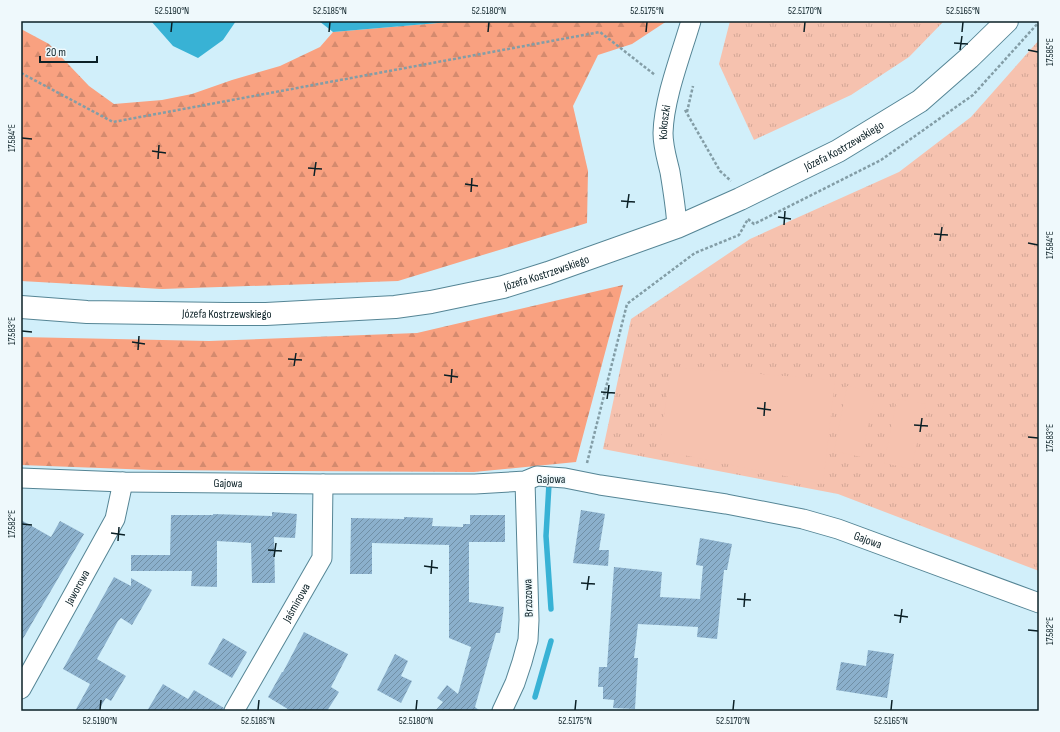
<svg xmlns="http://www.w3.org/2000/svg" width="1060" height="732" viewBox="0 0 1060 732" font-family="'Sofia Sans Condensed',sans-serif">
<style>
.grass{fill:url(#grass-tufts)}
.forest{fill:url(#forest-firs)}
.pitch{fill:#f6c2af}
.water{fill:#38b2d5}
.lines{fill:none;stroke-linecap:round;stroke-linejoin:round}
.stream{stroke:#38b2d5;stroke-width:5.5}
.building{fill:url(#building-hatch)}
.minor-casing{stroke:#558595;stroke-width:21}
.major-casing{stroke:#558595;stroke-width:24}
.path{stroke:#839da6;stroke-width:2.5;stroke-dasharray:3 2;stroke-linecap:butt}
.minor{stroke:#fff;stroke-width:19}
.major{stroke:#fff;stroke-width:22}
.ticks{fill:none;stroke:#0b2026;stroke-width:1.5}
.labels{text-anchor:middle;stroke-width:3;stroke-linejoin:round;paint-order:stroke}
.street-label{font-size:12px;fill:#0b2026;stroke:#eff9fc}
.neatline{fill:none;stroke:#0b2026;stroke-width:1.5}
.ticks-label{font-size:10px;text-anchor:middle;fill:#0b2026}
</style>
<defs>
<pattern id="grass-tufts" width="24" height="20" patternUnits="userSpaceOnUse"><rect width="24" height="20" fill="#f6c2af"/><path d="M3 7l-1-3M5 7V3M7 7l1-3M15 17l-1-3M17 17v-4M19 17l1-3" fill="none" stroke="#d2a696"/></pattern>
<pattern id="forest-firs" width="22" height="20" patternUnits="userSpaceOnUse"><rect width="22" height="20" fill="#f9a180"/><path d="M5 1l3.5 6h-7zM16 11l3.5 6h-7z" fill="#d48a6e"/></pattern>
<pattern id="building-hatch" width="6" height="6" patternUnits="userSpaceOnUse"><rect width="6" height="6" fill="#8bb0cc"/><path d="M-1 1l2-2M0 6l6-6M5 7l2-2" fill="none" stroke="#708fa5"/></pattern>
</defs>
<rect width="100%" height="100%" fill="#d1effa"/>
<path class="grass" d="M730,21H944L909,57L851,95L754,140L719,64Z
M1039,40V571L838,494L603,449L631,319L750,239L899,172L971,117Z"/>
<path class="forest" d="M461,21H667L632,44L598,55L573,106L588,171L587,223L398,281L162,289L21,281V29L49,44L89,86L114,104L162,100L192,94L232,80L280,66L320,47L333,32Z
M623,285L576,462L474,472L152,470L21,465V337L209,341L417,333Z"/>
<path class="pitch" d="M671,367L835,380L823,484L659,450Z
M847,386L876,392L861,457L834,451Z
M897,399L926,404L911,469L884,463Z"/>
<path class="water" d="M151,21H236L223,40L198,58L173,46Z
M319,21H461L333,32Z"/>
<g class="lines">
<path class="stream" d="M549,484L546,536L551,609
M535,697L551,641"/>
</g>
<path class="building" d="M581,510L605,514L599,550H609L608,566L573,563Z
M272,512L297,514L295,538L274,537L275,583H252L251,543L217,541V587L191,586L192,571H131V555H170L171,515H213V514L272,516Z
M470,515H505V542H469V602L504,607L500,633H496L475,707L480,711H435L443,702L437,698L447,685L458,694L471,647L449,638V545L372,543V574H350L351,518L404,519V517L433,518L432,526L463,527V524H470Z
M21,520L51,537L60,521L84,534L21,642Z
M700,538L732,544L727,570H724L717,639L697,637L698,627L638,624L634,658H638L635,709L613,708L614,700L603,699V687H598L599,667H607L614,567L662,572L660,597L700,599L703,566L696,565Z
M114,577L131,586V578L152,590L132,625L121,618L118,621L97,659L126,676L111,701L106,698L98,711H75L90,684L63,669Z
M304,632L348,654L331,687L339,692L327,711H291L268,697L282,672H283Z
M223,638L247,652L232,678L208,664Z
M868,650L894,654L887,698L836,690L841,662L866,666Z
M395,654L408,661L401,676L412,681L401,703L377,690Z
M163,684L188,699L194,690L224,708L223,711H147Z"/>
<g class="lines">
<g class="minor-casing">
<g id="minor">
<path id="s1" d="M677,227C676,208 673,191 670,172C667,159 663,147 663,133C664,98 681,55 691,21"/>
<path id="s2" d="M21,478L123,482L323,484H475L525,481L537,476L565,478L600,485L726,504L803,519L838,529L1039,603"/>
<path id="s3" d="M21,689L115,519L123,482"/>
<path id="s4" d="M234,711L322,558L323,484"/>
<path d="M502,711L515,683L522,662L528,640L529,620L525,481"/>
</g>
</g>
<g class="major-casing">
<g id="major">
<path id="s5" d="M21,307L87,312L226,314H266L395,307L431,302L503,287L548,273L677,227L740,199L838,151L920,101L969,58L1007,21"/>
</g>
</g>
<path class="path" d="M21,73L113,122L600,32L655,75
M685,110L720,171L731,181
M687,112L693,86
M748,219L754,224L881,160L973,95L1039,22
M587,463L627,304L695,253L739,235L748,219"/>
<use href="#minor" class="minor"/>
<use href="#major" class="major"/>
</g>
<path class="ticks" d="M171,32L172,22M329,32L330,22M488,32L489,22M646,32L647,22M804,32L805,22M962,32L963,22M954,43L968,44M960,50L962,36M1028,50L1038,52M22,138L32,139M152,151L166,153M158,159L159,145M308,168L322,169M314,176L316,162M465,184L478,186M471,192L472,178M621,201L635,202M627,208L629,194M778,217L791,219M784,225L785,211M934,234L948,235M940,241L942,227M1028,243L1038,245M22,331L32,332M132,342L145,344M138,350L139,336M288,359L302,360M294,366L296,353M444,375L458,377M451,383L452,369M601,392L615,393M607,399L609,385M757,408L771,410M764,416L765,402M914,425L928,426M920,432L922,418M1028,437L1038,438M22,524L32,525M111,533L125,535M118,541L119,527M268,550L282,551M274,557L276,543M424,566L438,568M431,574L432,560M581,583L595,584M587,590L589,576M737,599L751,600M744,607L745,593M894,615L908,617M900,623L902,609M1028,630L1038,631M100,710L101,700M258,710L259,700M416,710L417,700M575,710L576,700M733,710L734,700M891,710L892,700"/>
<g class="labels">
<g class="street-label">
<text dy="4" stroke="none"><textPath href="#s1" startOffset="106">Kokoszki</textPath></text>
<text dy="4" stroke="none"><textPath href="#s5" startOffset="854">Józefa Kostrzewskiego</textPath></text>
<text dy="4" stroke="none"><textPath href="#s5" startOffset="530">Józefa Kostrzewskiego</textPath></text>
<text dy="4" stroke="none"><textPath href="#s5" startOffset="206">Józefa Kostrzewskiego</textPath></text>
<text x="551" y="483">Gajowa</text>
<text dy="4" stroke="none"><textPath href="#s2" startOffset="207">Gajowa</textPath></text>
<text dy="4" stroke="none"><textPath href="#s2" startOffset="855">Gajowa</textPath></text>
<text dy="4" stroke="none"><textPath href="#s3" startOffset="116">Jaworowa</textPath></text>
<text transform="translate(528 598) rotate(-92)" y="4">Brzozowa</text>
<text dy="4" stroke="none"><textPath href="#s4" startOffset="125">Jaśminowa</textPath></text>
</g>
</g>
<rect width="1060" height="732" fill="none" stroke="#eff9fc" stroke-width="44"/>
<path d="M40 56v6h57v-6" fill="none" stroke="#0b2026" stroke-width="2"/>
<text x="46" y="56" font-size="12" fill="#0b2026" stroke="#eff9fc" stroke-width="3" paint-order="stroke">20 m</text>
<rect x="22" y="22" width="1016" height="688" class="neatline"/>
<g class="ticks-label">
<text x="172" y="14">52.5190°N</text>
<text x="330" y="14">52.5185°N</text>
<text x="489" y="14">52.5180°N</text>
<text x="647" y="14">52.5175°N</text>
<text x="805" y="14">52.5170°N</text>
<text x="963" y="14">52.5165°N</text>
<text transform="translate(1049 52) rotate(-90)" y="4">17.585°E</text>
<text transform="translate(11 138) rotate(-90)" y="4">17.584°E</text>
<text transform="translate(1049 245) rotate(-90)" y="4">17.584°E</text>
<text transform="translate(11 331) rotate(-90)" y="4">17.583°E</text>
<text transform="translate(1049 438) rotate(-90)" y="4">17.583°E</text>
<text transform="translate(11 524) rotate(-90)" y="4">17.582°E</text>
<text transform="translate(1049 631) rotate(-90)" y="4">17.582°E</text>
<text x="100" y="724">52.5190°N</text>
<text x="258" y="724">52.5185°N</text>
<text x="416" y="724">52.5180°N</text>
<text x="575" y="724">52.5175°N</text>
<text x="733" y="724">52.5170°N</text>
<text x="891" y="724">52.5165°N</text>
</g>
</svg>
